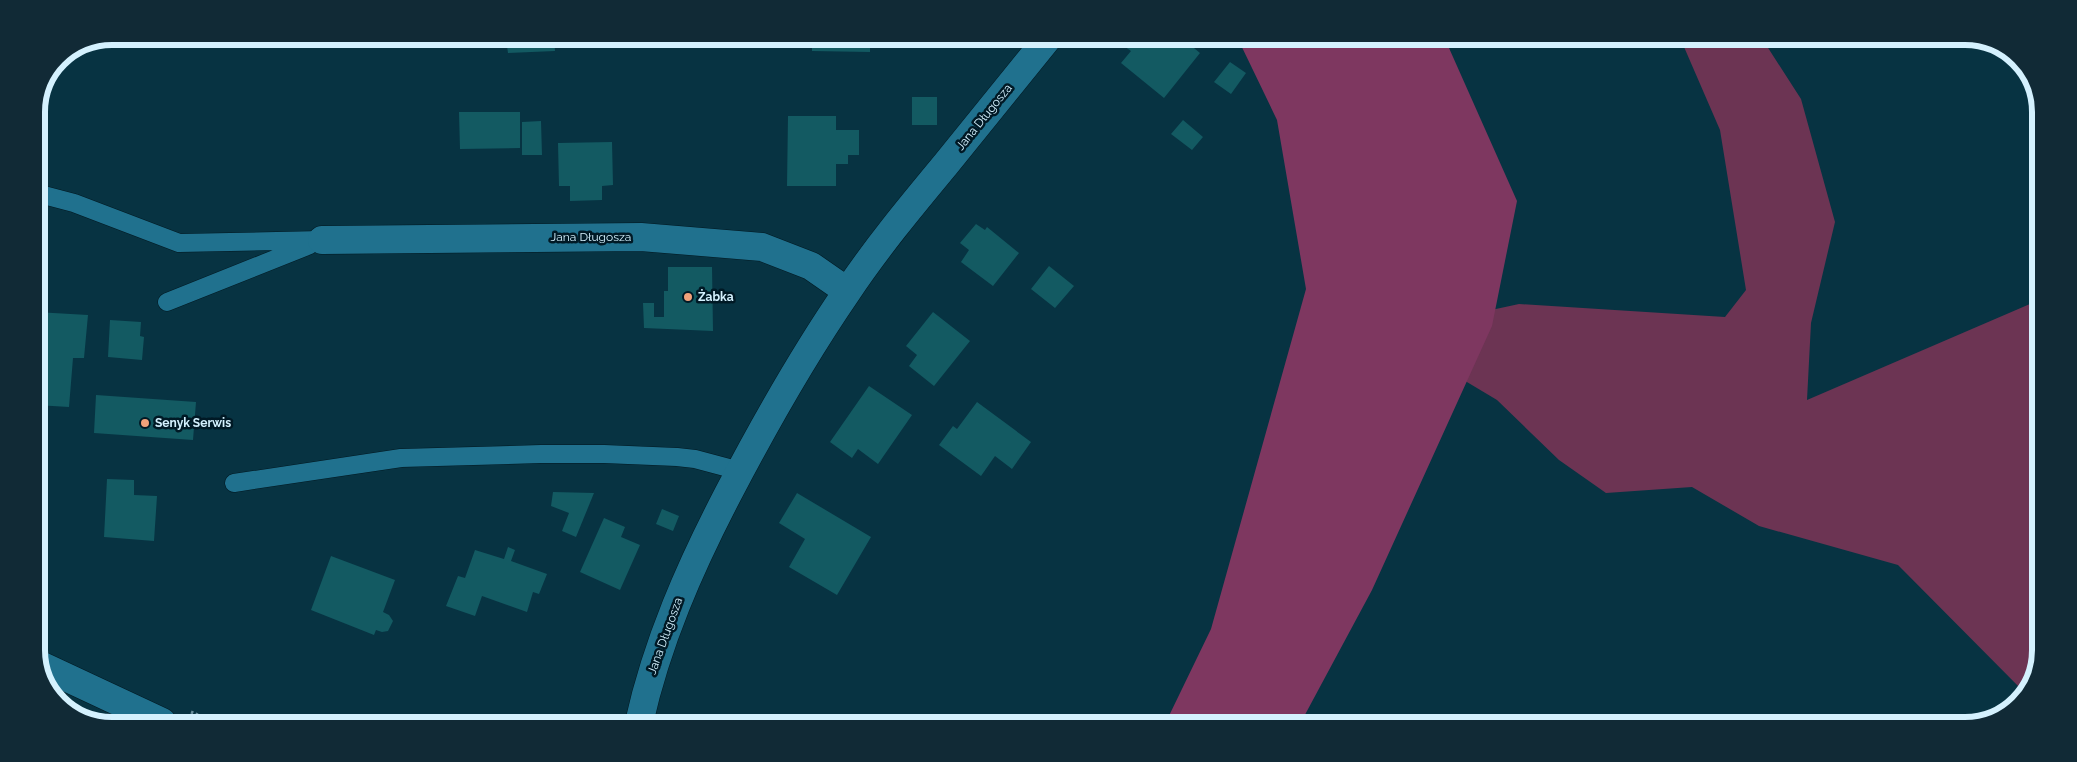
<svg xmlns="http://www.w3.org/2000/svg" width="2077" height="762" viewBox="0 0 2077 762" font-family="Raleway,sans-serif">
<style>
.green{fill:#6c3453}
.forest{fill:#7e3760}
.building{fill:#135a62}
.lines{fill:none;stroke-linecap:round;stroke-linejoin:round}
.service-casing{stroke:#021922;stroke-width:19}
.minor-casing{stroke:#021922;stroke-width:29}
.secondary-casing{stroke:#021922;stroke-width:29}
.path{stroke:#6b909e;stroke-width:3;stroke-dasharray:2.5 2.5;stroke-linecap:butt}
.service{stroke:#20718e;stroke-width:18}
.minor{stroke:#20718e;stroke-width:28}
.secondary{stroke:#20718e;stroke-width:28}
.poi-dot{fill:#f1a27b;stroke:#001925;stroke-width:2}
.labels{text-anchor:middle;stroke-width:5;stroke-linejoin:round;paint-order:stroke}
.street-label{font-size:12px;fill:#d4f1fe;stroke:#001925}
.poi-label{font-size:12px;font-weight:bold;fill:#d4f1fe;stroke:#001925;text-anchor:start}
.rim{fill:none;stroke:#d4f1fe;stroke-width:6}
</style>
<rect width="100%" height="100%" fill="#073342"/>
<path class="green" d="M1681,40H1763L1801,99L1835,222L1811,323L1807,400L2039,300L2037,674L2024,692L1898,565L1759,526L1692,487L1606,493L1559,460L1497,400L1385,333L1519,304L1725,317L1746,290L1720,130Z"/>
<path class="forest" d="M1238,39H1445L1517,201L1492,326L1372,590L1300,724H1168L1166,722L1211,629L1306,289L1277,120Z"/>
<path class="building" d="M495,37H554L555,51L508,53L507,46H496Z
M812,38H870V52L812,51Z
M1126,38H1182L1200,53L1164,98L1121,63L1131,51L1121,44Z
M1230,62L1246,73L1231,94L1214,82Z
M912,97H937V125H912Z
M459,112H520V148L460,149Z
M788,116H836V130H859V155H848V164H836V186H787Z
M1183,120L1203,137L1192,150L1171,134Z
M541,121L542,155H522V122Z
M612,142L613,185L602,186V200L570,201V186H559L558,143Z
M976,224L985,230L987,227L1019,253L993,286L961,262L969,250L960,243Z
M1049,266L1074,286L1055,308L1031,289Z
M668,267H712L713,331L644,328L643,303H654V317H664V291H668Z
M36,312L88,315L84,358H73L69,407L36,405Z
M933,312L970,341L934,386L909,366L917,355L906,346Z
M110,320L141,322L140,336L144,337L142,360L108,357Z
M869,386L912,415L878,464L858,449L852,458L830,442Z
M96,395L196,402L193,440L94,433Z
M977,402L1031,442L1012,469L995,456L981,476L939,445L953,426L957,429Z
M107,479L134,480V495L157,496L154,541L104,537Z
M553,492L594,493L576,537L562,531L569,513L551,506Z
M797,493L871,537L837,595L789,567L805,539L779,523Z
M662,509L679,516L673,531L656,524Z
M604,518L625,527L621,537L640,545L620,590L580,572Z
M508,547L515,550L511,561L547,574L539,594L533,592L527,612L482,596L475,616L446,606L458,576L465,578L475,550L504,559Z
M331,556L395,580L383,612L389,615L393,621L388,631L382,632L376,630L374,635L311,610Z
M557,714L578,723H553Z"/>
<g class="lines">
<g class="service-casing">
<path id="service" d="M36,193L74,203L179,243L322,240
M167,302L310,245
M234,483L401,458L541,454H604L677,457L695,459L740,471"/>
</g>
<g class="minor-casing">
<path id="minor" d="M322,240L641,237L762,247L811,266L847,291
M639,723C657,642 690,567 728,494C764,425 803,356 847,292C877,247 912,205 946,164C980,122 1014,80 1048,38"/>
</g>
<g class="secondary-casing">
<path id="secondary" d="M40,665L162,722"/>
</g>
<path class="path" d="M191,712L214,722"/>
<use href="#service" class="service"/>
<use href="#minor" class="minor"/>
<use href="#secondary" class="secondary"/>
</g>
<g class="poi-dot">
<circle cx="688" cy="297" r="5"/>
<circle cx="145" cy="423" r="5"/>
</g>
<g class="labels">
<g class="street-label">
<text transform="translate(984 117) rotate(-51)" y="4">Jana Długosza</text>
<text x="591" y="241">Jana Długosza</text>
<text transform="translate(665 636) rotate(-70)" y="4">Jana Długosza</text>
</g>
<g class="poi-label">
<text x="698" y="301">Żabka</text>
<text x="155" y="427">Senyk Serwis</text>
</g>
</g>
<path d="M0 0H2077V762H0ZM112 45H1965A67 67 0 0 1 2032 112V650A67 67 0 0 1 1965 717H112A67 67 0 0 1 45 650V112A67 67 0 0 1 112 45Z" fill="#112a36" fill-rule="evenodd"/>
<path class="rim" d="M112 45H1965A67 67 0 0 1 2032 112V650A67 67 0 0 1 1965 717H112A67 67 0 0 1 45 650V112A67 67 0 0 1 112 45Z"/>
</svg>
